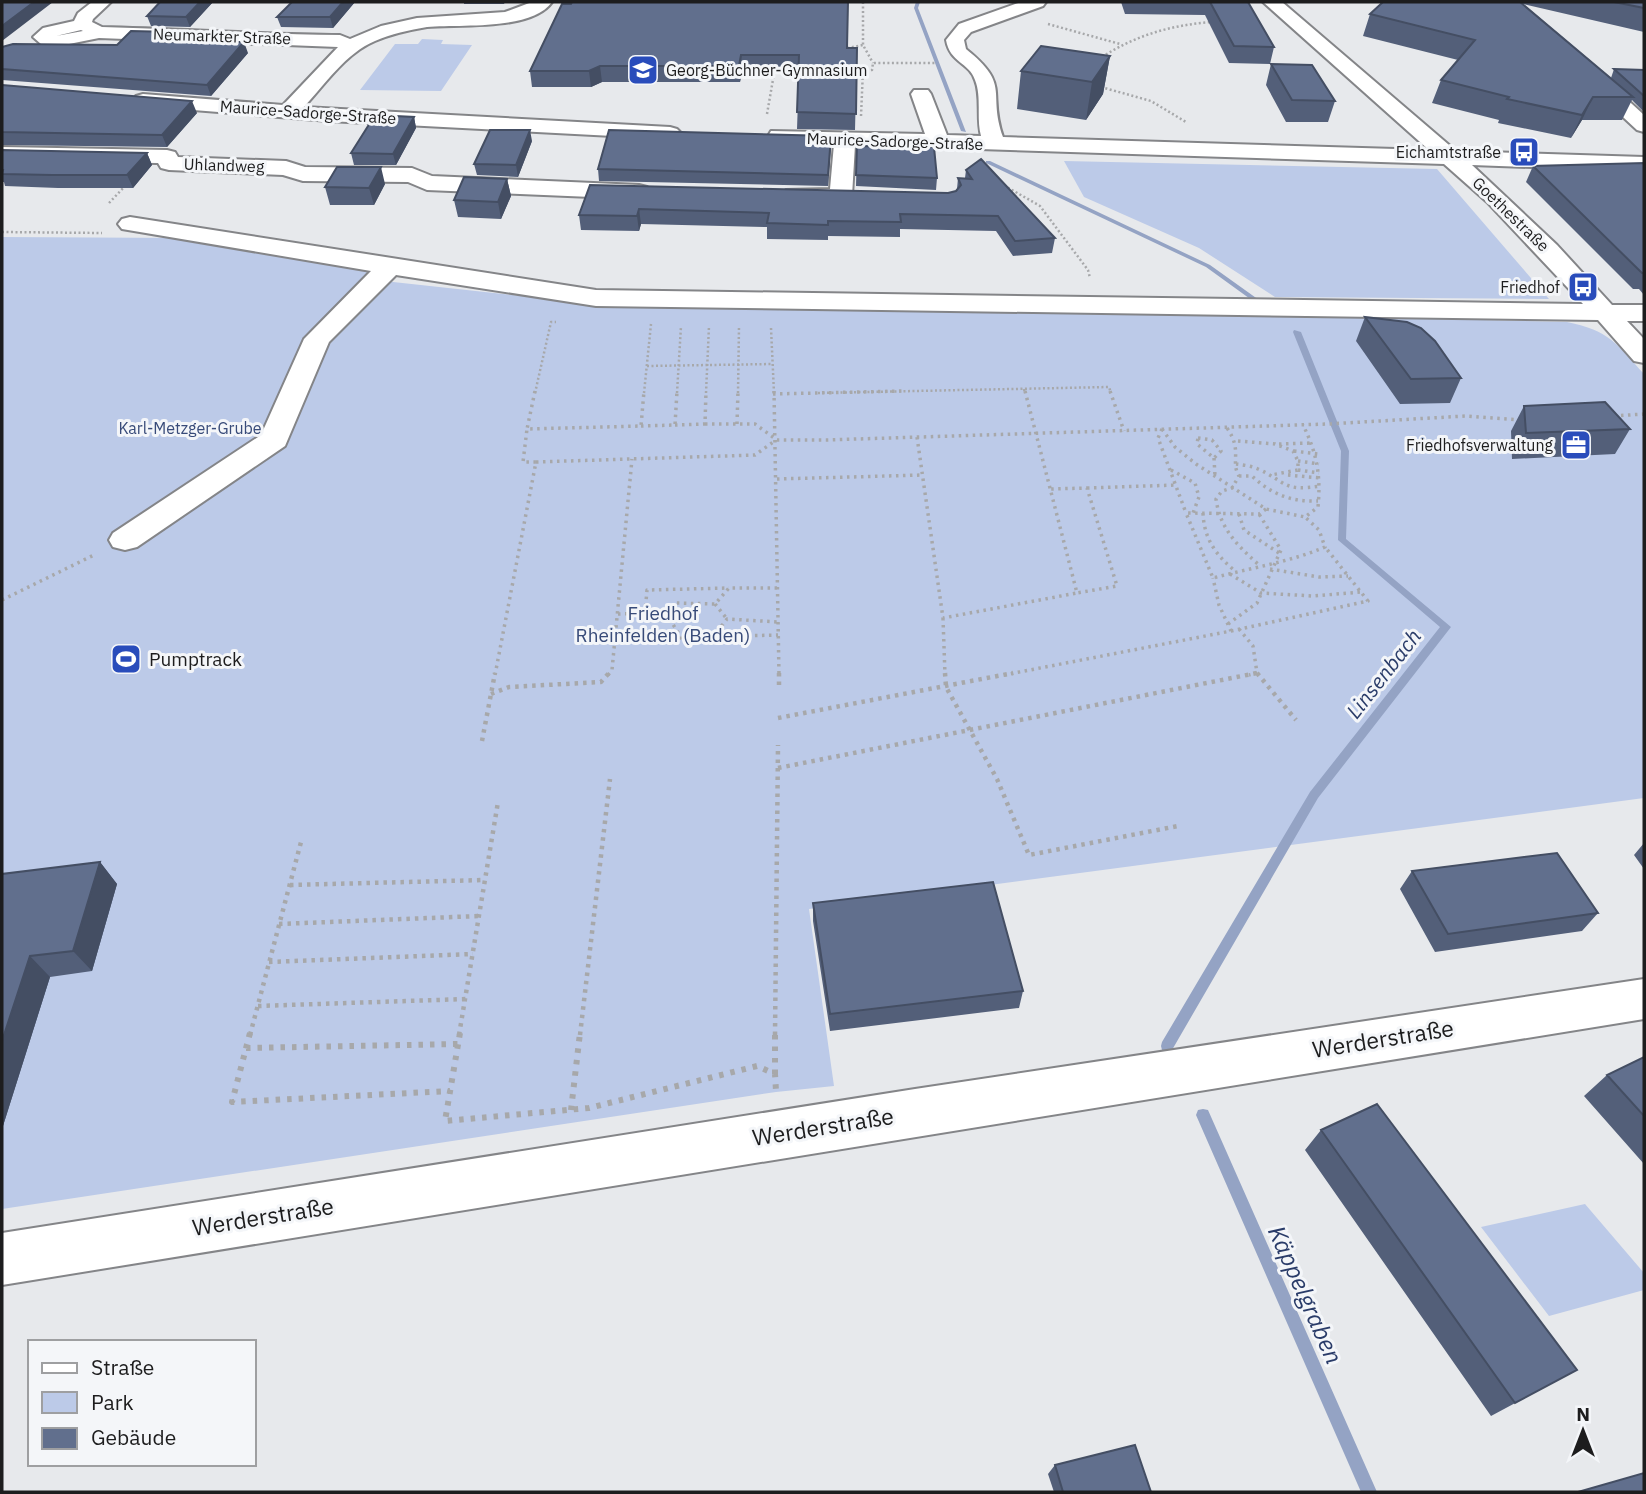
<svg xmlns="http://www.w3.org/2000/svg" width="1646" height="1494" viewBox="0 0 1646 1494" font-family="'IBM Plex Sans',sans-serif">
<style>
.green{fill:#bccae8}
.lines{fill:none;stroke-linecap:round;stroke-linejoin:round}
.stream{fill:#94a3c4;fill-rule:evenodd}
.minor-casing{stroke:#848588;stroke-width:4}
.path-far3{stroke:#a7a8aa;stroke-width:2.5;stroke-dasharray:2 2.5;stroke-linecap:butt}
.path-far2{stroke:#a7a8aa;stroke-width:3.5;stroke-dasharray:2.5 4.5;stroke-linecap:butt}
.path-far1{stroke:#a7a8aa;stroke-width:4.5;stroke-dasharray:3.5 5;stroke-linecap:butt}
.path{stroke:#a7a8aa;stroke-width:6;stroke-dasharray:4.5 7;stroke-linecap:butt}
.minor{fill:#fff;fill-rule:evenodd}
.wall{fill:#535f79}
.shaded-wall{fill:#444e63}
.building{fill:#616f8d;stroke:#444e63;stroke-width:2}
.labels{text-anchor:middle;stroke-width:6;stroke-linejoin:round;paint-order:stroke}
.far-street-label{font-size:16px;fill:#1d1d1e;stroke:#f4f6f9}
.far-poi-label{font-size:16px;fill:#1d1d1e;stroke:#f4f6f9;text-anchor:end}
.far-park-label{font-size:16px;fill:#384b79;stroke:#f4f6f9}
.park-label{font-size:19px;fill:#384b79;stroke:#f4f6f9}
.poi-label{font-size:19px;fill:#1d1d1e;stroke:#f4f6f9;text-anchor:start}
.water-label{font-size:21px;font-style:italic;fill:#2a3c69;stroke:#f4f6f9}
.near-street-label{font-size:23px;fill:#1d1d1e;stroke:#f4f6f9}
.near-water-label{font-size:24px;font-style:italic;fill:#2a3c69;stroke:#f4f6f9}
</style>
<rect width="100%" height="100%" fill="#e7e9ec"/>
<path class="green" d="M422,39L443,40L441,44L472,45L441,91L360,90L395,44H418Z
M1064,161L1437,169L1549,299L1275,297L1199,248L1084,197Z
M2,237L182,238L368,267L384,281L596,304L1105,311L1567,322C1610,331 1616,343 1644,374V798L809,909L834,1086L776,1092L2,1209Z
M1585,1204L1644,1273V1290L1549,1316L1481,1227Z"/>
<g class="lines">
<path class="stream" d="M916,2H920L918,8L966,132L961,131L914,8Z
M986,161H990L1210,265L1259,300L1253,301L1206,267L986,163Z
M1294,330L1301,332L1349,451L1346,539L1451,627L1318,798L1172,1050L1167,1052L1162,1050L1161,1046L1162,1042L1310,792L1440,627L1338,540L1341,451L1293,332Z
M1203,1109L1208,1110L1377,1492H1361L1196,1115L1198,1110Z"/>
<g class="minor-casing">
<path id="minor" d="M92,2H111L93,19L92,22L102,27C182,29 260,34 340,35L350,39L381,26L417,18L505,12L532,2H552C532,31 459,24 427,27C409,30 391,34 375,41C346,53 325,84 304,107L670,127L677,129L681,133L677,137L670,139L329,121L143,106L136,104L133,100L136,96L143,94L283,105L338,47L99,38L54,47L41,44L33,37L43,28L74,21L78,13ZM81,30L83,31L56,36Z
M1021,2H1046L1043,6L971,32L964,40L966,49C1012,86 987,91 1003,137L1429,150L1263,2H1282L1456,151L1644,157V171L1472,165L1557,245L1612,305H1644V321H1627L1644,339V363L1634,361L1598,320L596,306L396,275L329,342L285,446L137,547L125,550L113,547L109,540L113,533L261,435L304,339L371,271L122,229L118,224L122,219L130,217L596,290L1583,304L1487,202L1444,164L855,145L852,196L849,201L841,203L786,200L783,195L786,190L830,189L834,144L779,142L771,141L768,136L771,131L925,134L911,94L914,90H928L931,94L947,135L981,136C976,118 982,97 975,80C969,62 950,63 946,40L959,24Z
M1589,69L1596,71L1644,115V132L1637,130L1582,79L1579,75L1582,71Z
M2,147L167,150L175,152L178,157L286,161L305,167L412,168L432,176L639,185L647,187L650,192L647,197L639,199L427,190L408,182L303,181L283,175L169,170L161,168L158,163L2,161Z
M1644,979V1019L2,1285V1233L915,1089Z"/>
</g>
<path class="path-far3" d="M863,2V45L873,63
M1048,24L1120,44
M843,49L863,45
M1102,57C1136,35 1172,25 1212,22
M1101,87L1151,101L1186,122
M767,114L775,68
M861,116L863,70H872L873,63H936
M1000,183L1040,206L1088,270L1090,278
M109,203L127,184
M2,232L102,233
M771,328L774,393
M647,366L772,364
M1024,389L1025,393
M535,393L551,322H556
M644,393L651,324
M677,393L681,326
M706,393L709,326
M738,393L739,326
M818,393L1109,387L1111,393"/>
<path class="path-far2" d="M535,391L527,429L641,426L644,391
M774,391L779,675
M1025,391L1077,593L1117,586L1087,488L1050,489
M1110,391L1124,431
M773,394L902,391
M1614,416L1644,414
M705,424H755L777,440H826L1328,424L1465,416L1521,420
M737,424L738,391
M675,425L705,424L706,391
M641,426L675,425L677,391
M1227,428C1243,451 1230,461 1239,476L1232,488L1222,491L1216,499C1220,529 1238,546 1259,565
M1162,429L1175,447L1196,464L1266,509L1305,517L1318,507C1321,476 1317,453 1303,425
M1162,429L1158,438L1186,513
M917,437L943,618L1077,593
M1198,438L1212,440L1221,451L1214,458L1197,444Z
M1238,441L1275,444L1293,451L1298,461V470L1271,475
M1279,444L1312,443
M1294,451L1318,454
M1214,458L1215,476
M1298,461L1319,464
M536,462L755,455L776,440
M1236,464C1243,465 1252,466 1258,469C1287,482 1283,492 1320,486
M1171,470L1195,483L1199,497L1193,513
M1298,470L1319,473
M1288,475L1320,478
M1239,476H1252C1271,494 1291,502 1318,501
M777,479L923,475
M1087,488L1176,485
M1266,509L1259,514L1186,513L1213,578C1250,568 1290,562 1325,547L1319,530L1305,517
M1203,513C1204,539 1216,555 1235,571
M1239,514L1244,530L1279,553
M1270,569L1319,577L1348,576
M1230,574L1261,593L1313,596L1361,592
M2,600L96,554
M715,604L727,619
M645,613L647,590L729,588
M666,613L682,639
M618,614L666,613L676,603L715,604L729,588H778
M943,618L945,675
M1228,624L1257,603L1281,550L1259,514
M1239,629L1253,646L1257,673L1249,675
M1231,631L1368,601L1325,547
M713,637L727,619L778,622
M615,639L778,635
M495,675L536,462H523L527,429
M608,675L612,670L632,459
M1004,675L1231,631L1219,605L1213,578"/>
<path class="path-far1" d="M779,673V687
M945,673L946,687L997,779L1029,855L1178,826
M1257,673L1296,720
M491,694L509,687L601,682L609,673
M778,718L1013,673
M482,741L495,673
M778,768L1257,673
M290,885L485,880
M279,924L479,916
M269,962L473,954
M258,1006L466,999
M250,1035L301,842
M459,1035L498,802
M580,1035L610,779
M775,1035L778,745"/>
<path class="path" d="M250,1033L232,1102L450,1091
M460,1033L445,1121L589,1108L757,1066L775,1074L776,1091
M246,1048L458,1044
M775,1074V1033
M571,1110L580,1033"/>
<use href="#minor" class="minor"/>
</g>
<path class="wall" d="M160,2H213L190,27L151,26L147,16Z
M355,2L333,28L281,27L277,17Z
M464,2H505L504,4H464Z
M1121,2H1248L1274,47L1270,64L1229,63L1205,15L1125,14Z
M1383,2H1644V32L1523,4L1611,78L1614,69L1644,70V112L1632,100L1622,120H1582L1571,138L1498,123L1499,120L1432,103L1441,80L1458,60L1363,36L1370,14Z
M562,4L847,48H857L855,130L797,129L799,71H742L740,82H602L591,87H532L530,71Z
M175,42L248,53L211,96L2,80V47L117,45Z
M1110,56L1103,94L1086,120L1017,109L1021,71Z
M1271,64L1335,101L1328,122H1286L1266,85Z
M2,85L197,113L167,147L2,145Z
M414,117L416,128L396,165H354L351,153Z
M831,136L828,186L599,181L598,169Z
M532,141L518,177L477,175L474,164Z
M857,146L937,178L936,190L856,186Z
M2,150L147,153L152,165L133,188H58L5,186L4,182H2Z
M1644,163V295L1639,289H1633L1526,182L1533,166Z
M966,170L1055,238L1052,253L1013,256L996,231L900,229V237L828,236V240L767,239V227L641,224L639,231L581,230L579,215L590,185L948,193L956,191L957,189L958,178H965Z
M507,179L511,196L501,219L458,217L454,200Z
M385,184L374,205H330L325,187Z
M1365,317L1461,378L1450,403L1400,404L1356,341Z
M1524,406L1630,429L1615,454L1512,459L1511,431Z
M1644,843V869L1634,855Z
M100,862L117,884L92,971L50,977L2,1129V874Z
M1412,871L1598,913L1582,931L1435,952L1400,889Z
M813,903L1023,991L1019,1008L830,1031L813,921Z
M1644,1057V1164L1584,1096L1607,1075Z
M1321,1130L1577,1370L1491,1416L1305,1150Z
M1055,1465L1151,1492H1054L1048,1474Z"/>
<path class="shaded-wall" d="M34,2H53L2,41V26Z
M200,2H213L190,27L186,17Z
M343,2H355L333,28L330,17Z
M171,32L176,44L163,42Z
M244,42L248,53L211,96L207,85Z
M741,55L742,71L740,82L739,66Z
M1110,56L1103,94L1086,120L1092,82Z
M600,66L602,82L591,87L589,71Z
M1593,97L1582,120L1571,138L1582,115Z
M192,101L197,113L167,147L162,135Z
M414,117L416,128L396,165L393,154Z
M530,130L532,141L518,177L516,165Z
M831,136V148L828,186V175Z
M147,153L152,165L133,188L127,175Z
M381,167L385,184L374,205L369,188Z
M507,179L511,196L501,219L498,202Z
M639,209L641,224L639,231L637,216Z
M100,862L117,884L92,971L73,951Z
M30,956L50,977L2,1129V1041Z"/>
<path class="building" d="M2,2H34L2,26Z
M160,2H200L186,17L147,16Z
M292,2H343L330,17H277Z
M572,2H848L847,48H857L856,114L797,112L799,55H741L739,66H600L589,71H530L562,4H571Z
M1210,2H1248L1274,47L1234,46Z
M1383,2H1520L1633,97H1593L1582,115L1507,99L1509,97L1441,80L1475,40L1370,14Z
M1614,2H1644V8Z
M131,31L171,32L163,42H244L207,85L2,69V47L13,44L117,45Z
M1041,46L1110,56L1092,82L1021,71Z
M1271,64L1312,65L1335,101L1292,100Z
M1614,69L1644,70V96Z
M2,85L192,101L162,135L2,132Z
M375,115L414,117L393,154L351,153Z
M490,130H530L516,165L474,164Z
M609,130L831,136L828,175L598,169Z
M857,146L934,147L937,178L856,175Z
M2,150L147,153L127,175H52L2,174L3,170H2Z
M981,159L1055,238L1015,241L998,216L900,214L901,222L828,221V225L767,223L769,213L639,209L637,216L579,215L590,185L948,193L956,191L961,185L958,178L972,179L966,170Z
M1644,163V273H1642L1533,166Z
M337,167H381L369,188L325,187Z
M464,177L507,179L498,202L454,200Z
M1365,317L1407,322L1421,328L1435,341L1461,378L1411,379Z
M1605,402L1630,429L1526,433L1524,406Z
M1557,853L1598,913L1448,934L1412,871Z
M100,862L73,951L30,956L2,1041V874Z
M993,882L1023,991L830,1014L813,903Z
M1644,1057V1116L1607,1075Z
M1377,1104L1577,1370L1515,1403L1321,1130Z
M1135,1445L1151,1492H1063L1055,1465Z
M1644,1473V1492H1578Z"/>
<defs>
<g id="school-square" transform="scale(1.575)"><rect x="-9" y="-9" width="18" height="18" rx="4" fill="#294cbb" stroke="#f4f6f9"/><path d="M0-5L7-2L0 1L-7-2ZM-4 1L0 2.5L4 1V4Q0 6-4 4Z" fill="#fff"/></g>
<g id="bus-square" transform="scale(1.575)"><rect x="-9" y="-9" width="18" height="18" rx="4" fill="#294cbb" stroke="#f4f6f9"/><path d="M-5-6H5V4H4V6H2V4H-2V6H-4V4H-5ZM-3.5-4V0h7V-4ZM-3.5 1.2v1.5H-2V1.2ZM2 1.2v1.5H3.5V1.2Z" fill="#fff"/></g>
<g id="office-square" transform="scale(1.575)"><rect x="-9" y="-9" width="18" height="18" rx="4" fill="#294cbb" stroke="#f4f6f9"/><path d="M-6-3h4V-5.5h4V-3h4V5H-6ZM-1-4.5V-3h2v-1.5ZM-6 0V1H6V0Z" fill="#fff"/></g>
<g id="stadium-square" transform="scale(1.575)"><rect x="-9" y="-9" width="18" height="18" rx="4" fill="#294cbb" stroke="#f4f6f9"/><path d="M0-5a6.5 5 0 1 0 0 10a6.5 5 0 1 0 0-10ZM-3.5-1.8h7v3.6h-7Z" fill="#fff"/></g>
</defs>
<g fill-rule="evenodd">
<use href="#school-square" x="643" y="70"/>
<use href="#bus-square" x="1524" y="152"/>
<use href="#bus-square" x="1583" y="287"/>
<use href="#office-square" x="1576" y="445"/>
<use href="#stadium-square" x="126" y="659"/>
</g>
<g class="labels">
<g class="far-street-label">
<text transform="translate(222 36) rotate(2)" y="6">Neumarkter Straße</text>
<text transform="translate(308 112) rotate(4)" y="6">Maurice-Sadorge-Straße</text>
<text transform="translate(895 141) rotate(2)" y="6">Maurice-Sadorge-Straße</text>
<text transform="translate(224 165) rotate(2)" y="6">Uhlandweg</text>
<text transform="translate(1511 214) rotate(44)" y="6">Goethestraße</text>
</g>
<g class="far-poi-label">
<text x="666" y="76" text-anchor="start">Georg-Büchner-Gymnasium</text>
<text x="1501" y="158">Eichamtstraße</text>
<text x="1560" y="293">Friedhof</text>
<text x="1553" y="451">Friedhofsverwaltung</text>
</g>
<g class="far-park-label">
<text x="190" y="434">Karl-Metzger-Grube</text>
</g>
<g class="park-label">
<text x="663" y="620">Friedhof<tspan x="663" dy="22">Rheinfelden (Baden)</tspan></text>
</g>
<g class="poi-label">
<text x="149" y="666">Pumptrack</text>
</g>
<g class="water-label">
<text transform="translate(1384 674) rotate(-52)" y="7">Linsenbach</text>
</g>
<g class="near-street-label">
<text transform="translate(1383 1039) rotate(-9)" y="8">Werderstraße</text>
<text transform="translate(823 1127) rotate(-9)" y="8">Werderstraße</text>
<text transform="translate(263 1217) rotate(-9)" y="8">Werderstraße</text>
</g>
<g class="near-water-label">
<text transform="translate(1305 1295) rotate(66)" y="8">Käppelgraben</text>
</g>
</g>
<rect width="1646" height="1494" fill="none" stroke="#1d1d1e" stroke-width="7"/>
<rect x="28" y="1340" width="228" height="126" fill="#f4f6f9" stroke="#9e9fa1" stroke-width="2"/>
<rect x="42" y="1363" width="35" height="10" fill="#ffffff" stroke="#9e9fa1" stroke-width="2"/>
<text x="91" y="1375" font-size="21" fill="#1d1d1e">Straße</text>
<rect x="42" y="1392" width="35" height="21" fill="#bccae8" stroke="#9e9fa1" stroke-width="2"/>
<text x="91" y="1410" font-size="21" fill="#1d1d1e">Park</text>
<rect x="42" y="1428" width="35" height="21" fill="#616f8d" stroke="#9e9fa1" stroke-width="2"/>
<text x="91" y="1445" font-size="21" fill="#1d1d1e">Gebäude</text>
<g transform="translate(1583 1431)" stroke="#f4f6f9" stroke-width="5" paint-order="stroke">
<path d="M0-5L12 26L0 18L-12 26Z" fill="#1d1d1e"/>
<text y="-10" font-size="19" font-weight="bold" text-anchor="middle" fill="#1d1d1e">N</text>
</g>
</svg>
